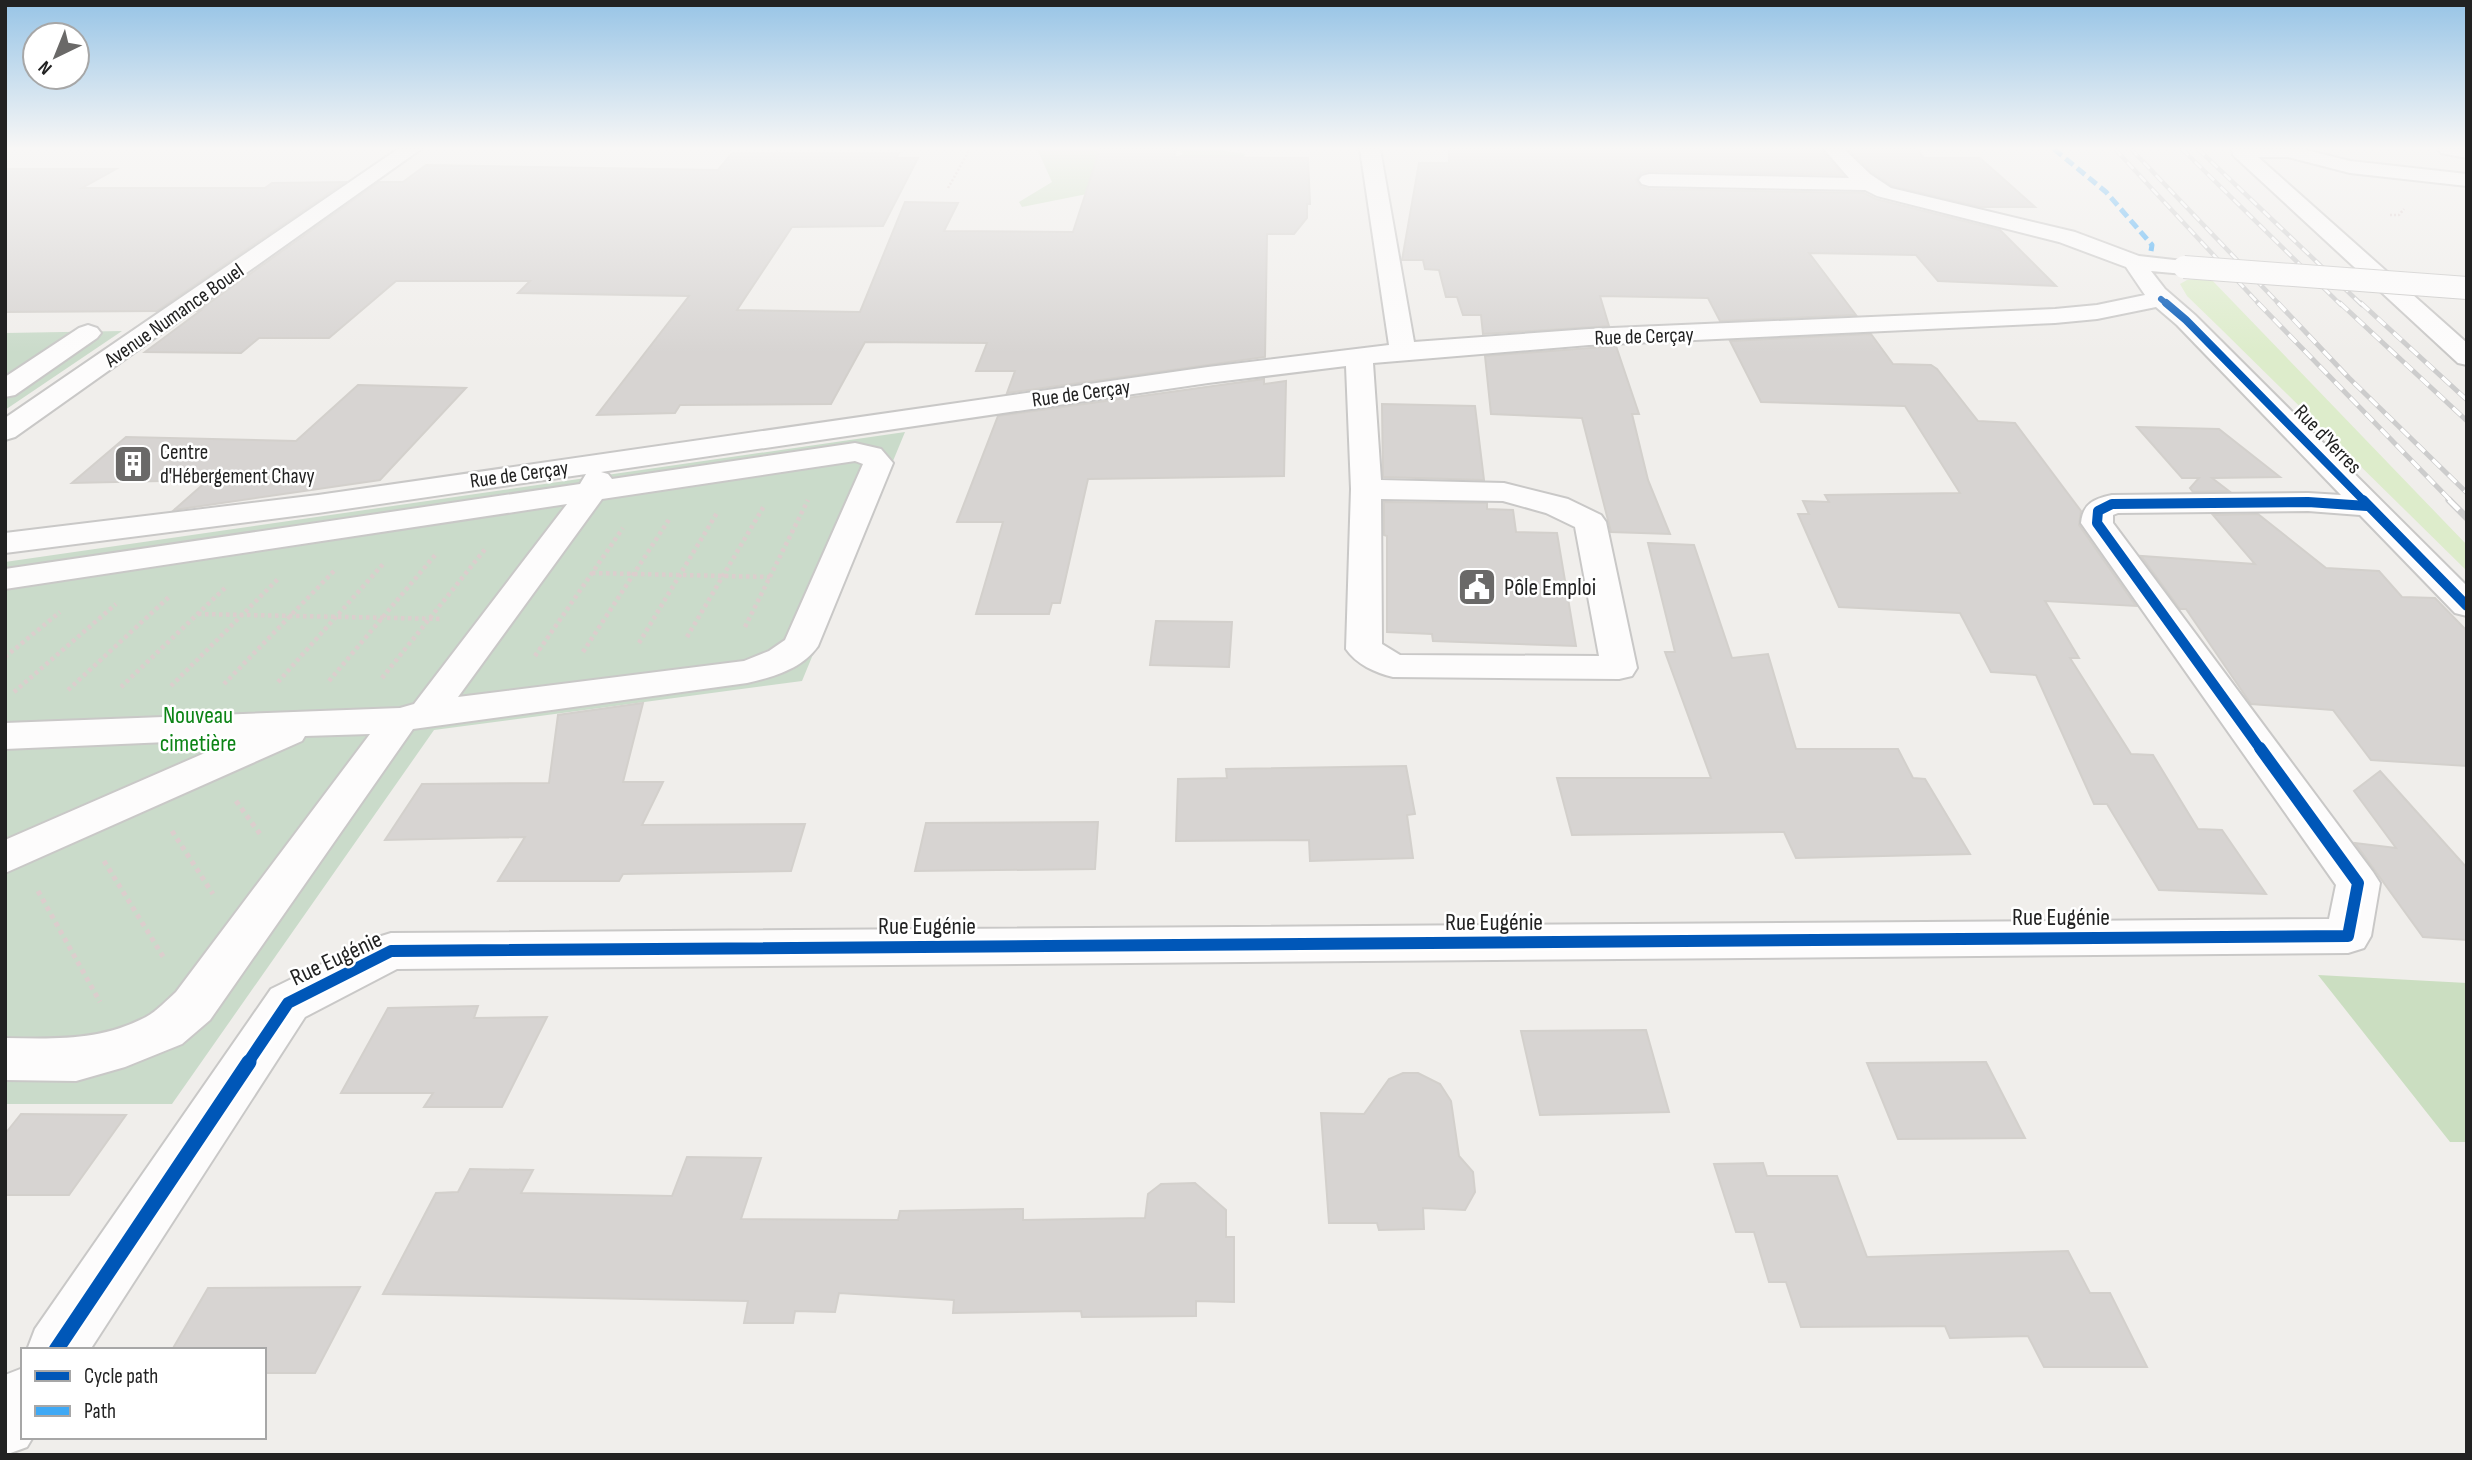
<svg xmlns="http://www.w3.org/2000/svg" width="2472" height="1460" viewBox="0 0 2472 1460" font-family="'Sofia Sans Condensed',sans-serif">
<style>
.grass{fill:#ddeccb}
.forest{fill:#cbdec1}
.cemetery{fill:#cadbca}
.building{fill:#d7d4d2;stroke:#d3d0cc;stroke-width:2}
.lines{fill:none;stroke-linecap:round;stroke-linejoin:round}
.minor-casing{stroke:#c9c8c7;stroke-width:4}
.path-far2{stroke:#dccecd;stroke-width:2.5;stroke-dasharray:2 2;stroke-linecap:butt}
.path-far1{stroke:#dccecd;stroke-width:4.5;stroke-dasharray:3.5 3.5;stroke-linecap:butt}
.path{stroke:#dccecd;stroke-width:5;stroke-dasharray:4.5 4.5;stroke-linecap:butt}
.minor{fill:#fdfcfc;fill-rule:evenodd}
.rail-far2-casing{stroke:#ccc;stroke-width:4.5}
.rail-far1-casing{stroke:#ccc;stroke-width:5}
.rail-casing{stroke:#ccc;stroke-width:7}
.rail-far2{stroke:#fff;stroke-width:2.5;stroke-dasharray:9;stroke-linecap:butt}
.rail-far1{stroke:#fff;stroke-width:3.5;stroke-dasharray:11;stroke-linecap:butt}
.rail{stroke:#fff;stroke-width:4.5;stroke-dasharray:14;stroke-linecap:butt}
.minor-bridge-casing{stroke:#c9c8c7;stroke-width:24;stroke-linecap:butt}
.minor-bridge{stroke:#fdfcfc;stroke-width:22}
.quiet{stroke:#3fa9f5;stroke-width:5;stroke-dasharray:10 5;stroke-linecap:butt}
.cycleway-far4-casing{stroke:#fff;stroke-width:9}
.cycleway-far3-casing{stroke:#fff;stroke-width:11}
.cycleway-far2-casing{stroke:#fff;stroke-width:14}
.cycleway-far1-casing{stroke:#fff;stroke-width:17}
.cycleway-casing{stroke:#fff;stroke-width:19}
.cycleway-far4{stroke:#0057b8;stroke-width:6}
.cycleway-far3{stroke:#0057b8;stroke-width:8}
.cycleway-far2{stroke:#0057b8;stroke-width:10}
.cycleway-far1{stroke:#0057b8;stroke-width:12}
.cycleway{stroke:#0057b8;stroke-width:15}
.labels{text-anchor:middle;stroke-width:5;stroke-linejoin:round;paint-order:stroke}
.far-street-label{font-size:21px;fill:#222;stroke:#fff}
.far-poi-label{font-size:21px;fill:#222;stroke:#fff;text-anchor:start}
.poi-label{font-size:24px;fill:#222;stroke:#fff;text-anchor:start}
.park-label{font-size:24px;fill:#0c8416;stroke:#fff}
.street-label{font-size:24px;fill:#222;stroke:#fff}
</style>
<rect width="100%" height="100%" fill="#f0eeeb"/>
<path class="grass" d="M2209,277L2467,545V571L2219,327L2187,296L2180,284L2187,280Z"/>
<path class="forest" d="M1033,149H1105L1107,152L1092,193L1022,207L1019,202L1052,182L1038,151Z
M1177,149H1213L1246,154L1238,162L1161,163L1183,154Z
M2318,975L2467,983V1142H2450Z"/>
<path class="cemetery" d="M122,331L5,410V333Z
M905,432L802,681L434,730L172,1104H5V562Z"/>
<path class="building" d="M1100,149H1176L1174,157L1308,158L1310,204H1307V218L1294,234H1267L1265,357L1007,393L1015,371H976L987,343L865,342L831,404L680,405L675,413L597,415L689,296L518,293L530,281H396L329,338H259L241,353L145,352L200,311H198L379,182H403L426,165L718,170L732,153H899L896,158H918L883,226L792,227L737,310L860,312L905,202L958,203L944,231L1073,232Z
M1449,149H1821L1843,175L1649,171L1641,173L1636,180L1641,187L1649,189L1864,193L1876,199L2000,230L2056,286L1938,281L1916,255L1809,253L1856,315L1720,321L1708,298L1600,296L1609,326L1483,334L1481,315H1463L1457,297H1446L1439,270L1425,269L1423,260H1402L1419,163H1449Z
M1848,149H1916L1924,158H1980L2035,207H1980L1892,186L1872,172Z
M5,169H116L82,188H265L272,183L345,182L157,311L5,312Z
M1871,334L1893,364L1931,365L1937,369L1978,421L2015,423L2081,511L2079,525L2136,606L2045,601L2079,658H2070L2131,754L2153,755L2198,829L2222,830L2266,894L2159,890L2107,804H2094L2036,675L1991,672L1960,613L1839,607L1798,514H1809L1803,501L1829,502L1825,495L1960,493L1905,406L1761,402L1730,341Z
M1616,346L1639,414H1632L1648,480L1670,534L1611,532L1582,418L1491,414L1485,356Z
M1264,379V384L1286,381L1284,476L1088,479L1060,603H1052L1049,614H976L1003,522H957L998,416Z
M358,385L466,388L380,480L174,510L208,480L72,483L126,437L296,441Z
M1382,404L1475,406L1484,480L1383,477Z
M2137,427L2219,429L2280,477L2212,478L2229,491L2193,492L2190,488L2199,478H2182Z
M1384,502L1487,503V509L1513,510L1516,532L1557,533L1576,646L1433,641L1432,634L1387,632V536L1384,535Z
M2258,514L2326,568L2379,571L2402,597L2435,598L2467,631V766L2371,760L2333,710L2251,704L2186,609H2180L2141,556L2255,564L2213,515Z
M1648,543L1694,545L1732,658L1768,654L1796,749H1898L1913,778L1925,779L1970,854L1796,858L1784,832L1572,835L1557,778H1711L1665,652H1675Z
M1156,621L1232,622L1229,667L1150,665Z
M643,703L623,782H663L642,825L805,824L791,871L623,874L619,881H498L525,837L385,840L422,784L549,783L558,715Z
M1406,766L1415,814L1407,815L1413,858L1310,861L1309,840L1176,841L1178,779L1227,778L1226,769Z
M2380,771L2467,868V940L2423,937L2355,843L2396,848L2354,791Z
M1098,822L1095,869L915,871L926,823Z
M478,1006L474,1018L547,1017L502,1107H424L433,1093H341L388,1008Z
M1646,1030L1669,1112L1540,1115L1521,1031Z
M1986,1062L2025,1138L1898,1139L1867,1063Z
M1403,1073H1418L1440,1084L1451,1101L1459,1156L1473,1172L1475,1192L1465,1210L1423,1208L1424,1229L1379,1230L1377,1223H1329L1321,1113L1364,1114L1389,1079Z
M21,1114L126,1115L69,1195H5V1134Z
M687,1157L761,1158L741,1219L898,1220L900,1211L1023,1209V1220L1145,1218L1148,1194L1161,1184L1195,1183L1226,1210V1237H1234V1302L1196,1301V1316L1082,1317L1081,1311L953,1313L954,1300L839,1293L835,1312L795,1311L793,1323H744L748,1301L383,1294L436,1193L458,1192L470,1169L533,1170L521,1193L672,1196Z
M1763,1163L1767,1176H1837L1867,1257L2068,1251L2090,1293H2110L2147,1367H2044L2028,1336L1950,1338L1945,1326L1801,1327L1786,1282H1769L1754,1232H1736L1714,1164Z
M360,1287L315,1373H264V1350H172L208,1288Z"/>
<g class="lines">
<g class="minor-casing">
<path id="minor" d="M398,149H421L15,437L5,440V418Z
M1360,149H1380L1414,342L1589,329L2055,309L2097,305L2145,295L2126,267L2059,242L1877,196L1865,190L1649,186L1642,184L1639,180L1642,176L1649,174L1849,178L1824,149H1844L1870,174L1891,188L2075,232L2139,256L2192,262L2196,267L2192,272L2184,274L2151,271L2165,289L2195,315L2467,586V616L2455,613L2360,515L2308,511L2118,513L2113,515V523L2373,872L2380,883L2371,936L2364,948L2348,953L397,969L305,1017L90,1350H27L35,1329L271,989L375,938L391,933L2329,919L2336,885L2081,523C2083,503 2094,499 2112,495L2308,493L2341,495L2177,325L2156,307L2097,319L2055,323L1589,345L1373,363L1381,480L1504,483L1568,499L1601,515L1606,522L1637,668L1632,676L1619,679L1393,677C1376,673 1356,664 1346,649L1351,489L1346,366L1208,383L601,472L608,474L612,479L855,443L881,449L893,463L818,646C802,669 773,677 747,683L413,729L210,1020L182,1044L125,1067L76,1081L5,1080V1038C55,1039 100,1041 146,1017C157,1011 167,1000 176,992L370,734L305,736L302,741L5,873V840L237,739L5,749V723L400,708L414,704L567,504L5,589V569L580,484L586,474L318,513L5,553V533L318,495L1208,367L1389,345ZM855,461L863,464L785,640L769,651L744,661L458,697L602,499ZM1381,499L1503,501L1546,513L1575,527L1599,656L1400,655L1382,644Z
M2232,149H2302L2350,161L2467,174V186L2350,173L2288,157H2258L2467,343V365L2458,363L2233,155Z
M2438,149H2467V158L2441,153Z
M88,325L97,328L101,333L97,338L15,395L5,397V377L79,328Z
M23,1368V1437H33L27,1447L5,1455V1375Z"/>
</g>
<path class="path-far2" d="M774,156L780,149
M948,188L970,149
M2390,215H2399L2404,209"/>
<path class="path-far1" d="M592,573L770,577
M198,614L443,619
M745,627L808,500
M687,637L764,506
M639,643L717,513
M583,652L670,518
M535,656L623,528
M5,657L60,612
M382,678L486,548
M329,681L436,554
M278,682L384,563
M224,684L335,570
M171,686L279,578
M121,687L226,587
M68,690L170,596
M14,692L116,604"/>
<path class="path" d="M236,801L260,834
M172,831L213,894
M104,861L164,958
M38,891L100,1002"/>
<use href="#minor" class="minor"/>
<g class="rail-far2-casing">
<path id="rail-far2" d="M2115,149L2260,305
M2131,149L2280,305
M2182,149L2341,305
M2198,149L2362,305"/>
</g>
<g class="rail-far1-casing">
<path id="rail-far1" d="M2258,303L2451,501
M2278,303L2349,378L2467,493
M2340,303L2467,421
M2361,303L2467,400"/>
</g>
<g class="rail-casing">
<path id="rail" d="M2449,500L2467,518"/>
</g>
<use href="#rail-far2" class="rail-far2"/>
<use href="#rail-far1" class="rail-far1"/>
<use href="#rail" class="rail"/>
<g class="minor-bridge-casing">
<path id="minor-bridge" d="M2184,267L2467,288"/>
</g>
<use href="#minor-bridge" class="minor-bridge"/>
<path class="quiet" d="M2054,149L2106,192L2152,245L2151,251"/>
<g class="cycleway-far4-casing">
<path id="cycleway-far4" d="M2161,299L2168,305"/>
</g>
<g class="cycleway-far3-casing">
<path id="cycleway-far3" d="M2166,303L2186,320L2364,501"/>
</g>
<g class="cycleway-far2-casing">
<path id="cycleway-far2" d="M2363,500L2467,606
M2261,750L2097,523L2098,511L2112,504L2308,502L2367,506"/>
</g>
<g class="cycleway-far1-casing">
<path id="cycleway-far1" d="M247,1064L288,1003L391,951L2348,936L2358,883L2260,748"/>
</g>
<g class="cycleway-casing">
<path id="cycleway" d="M56,1350L249,1062"/>
</g>
<use href="#cycleway-far4" class="cycleway-far4"/>
<use href="#cycleway-far3" class="cycleway-far3"/>
<use href="#cycleway-far2" class="cycleway-far2"/>
<use href="#cycleway-far1" class="cycleway-far1"/>
<use href="#cycleway" class="cycleway"/>
</g>
<linearGradient id="sky" x2="0" y2="1"><stop stop-color="#97c4e6"/><stop offset="0.42" stop-color="#f8f7f6"/><stop offset="1" stop-color="#f8f7f6" stop-opacity="0"/></linearGradient>
<rect width="2472" height="353" fill="url(#sky)"/>
<defs>
<g id="building-square" transform="scale(2.0125)"><rect x="-9" y="-9" width="18" height="18" rx="4" fill="#6a6968" stroke="#fff"/><path d="M-4-6H4V6H1V3H-1V6H-4ZM-2.5-4.3h1.7v1.8h-1.7ZM.8-4.3h1.7v1.8H.8ZM-2.5-1h1.7V.8h-1.7ZM.8-1h1.7V.8H.8Z" fill="#fff"/></g>
<g id="civic-square" transform="scale(2.0125)"><rect x="-9" y="-9" width="18" height="18" rx="4" fill="#6a6968" stroke="#fff"/><path d="M-.6-6.5H3V-4.5H.6V-3L4-1V1h2V6H-6V1h2V-1L-.6-3ZM-1.2 2.5V6h2.4V2.5Z" fill="#fff"/></g>
</defs>
<g fill-rule="evenodd">
<use href="#building-square" x="133" y="464"/>
<use href="#civic-square" x="1477" y="587"/>
</g>
<g class="labels">
<g class="far-street-label">
<text transform="translate(174 315) rotate(-35)" y="7">Avenue Numance Bouel</text>
<text transform="translate(1644 336) rotate(-2)" y="7">Rue de Cerçay</text>
<text transform="translate(1081 393) rotate(-8)" y="7">Rue de Cerçay</text>
<text transform="translate(2328 439) rotate(46)" y="7">Rue d'Yerres</text>
<text transform="translate(519 474) rotate(-8)" y="7">Rue de Cerçay</text>
</g>
<g class="far-poi-label">
<text x="160" y="459">Centre<tspan x="160" dy="24">d'Hébergement Chavy</tspan></text>
</g>
<g class="poi-label">
<text x="1504" y="595">Pôle Emploi</text>
</g>
<g class="park-label">
<text x="198" y="723">Nouveau<tspan x="198" dy="28">cimetière</tspan></text>
</g>
<g class="street-label">
<text x="2061" y="925">Rue Eugénie</text>
<text x="1494" y="930">Rue Eugénie</text>
<text x="927" y="934">Rue Eugénie</text>
<text transform="translate(336 958) rotate(-25)" y="8">Rue Eugénie</text>
</g>
</g>
<rect width="2472" height="1460" fill="none" stroke="#222222" stroke-width="14"/>
<rect x="21" y="1348" width="245" height="91" fill="#ffffff" stroke="#a7a7a7" stroke-width="2"/>
<rect x="35" y="1371" width="35" height="10" fill="#0057b8" stroke="#a7a7a7" stroke-width="2"/>
<text x="84" y="1383" font-size="21" fill="#222222">Cycle path</text>
<rect x="35" y="1406" width="35" height="10" fill="#3fa9f5" stroke="#a7a7a7" stroke-width="2"/>
<text x="84" y="1418" font-size="21" fill="#222222">Path</text>
<g transform="translate(56 56) rotate(223)"><circle r="33" fill="#ffffff" stroke="#a7a7a7" stroke-width="2"/>
<path d="M0-5L12 26L0 18L-12 26Z" fill="#6a6968"/>
<text y="-10" font-size="19" font-weight="bold" text-anchor="middle" fill="#222222">N</text>
</g>
</svg>
